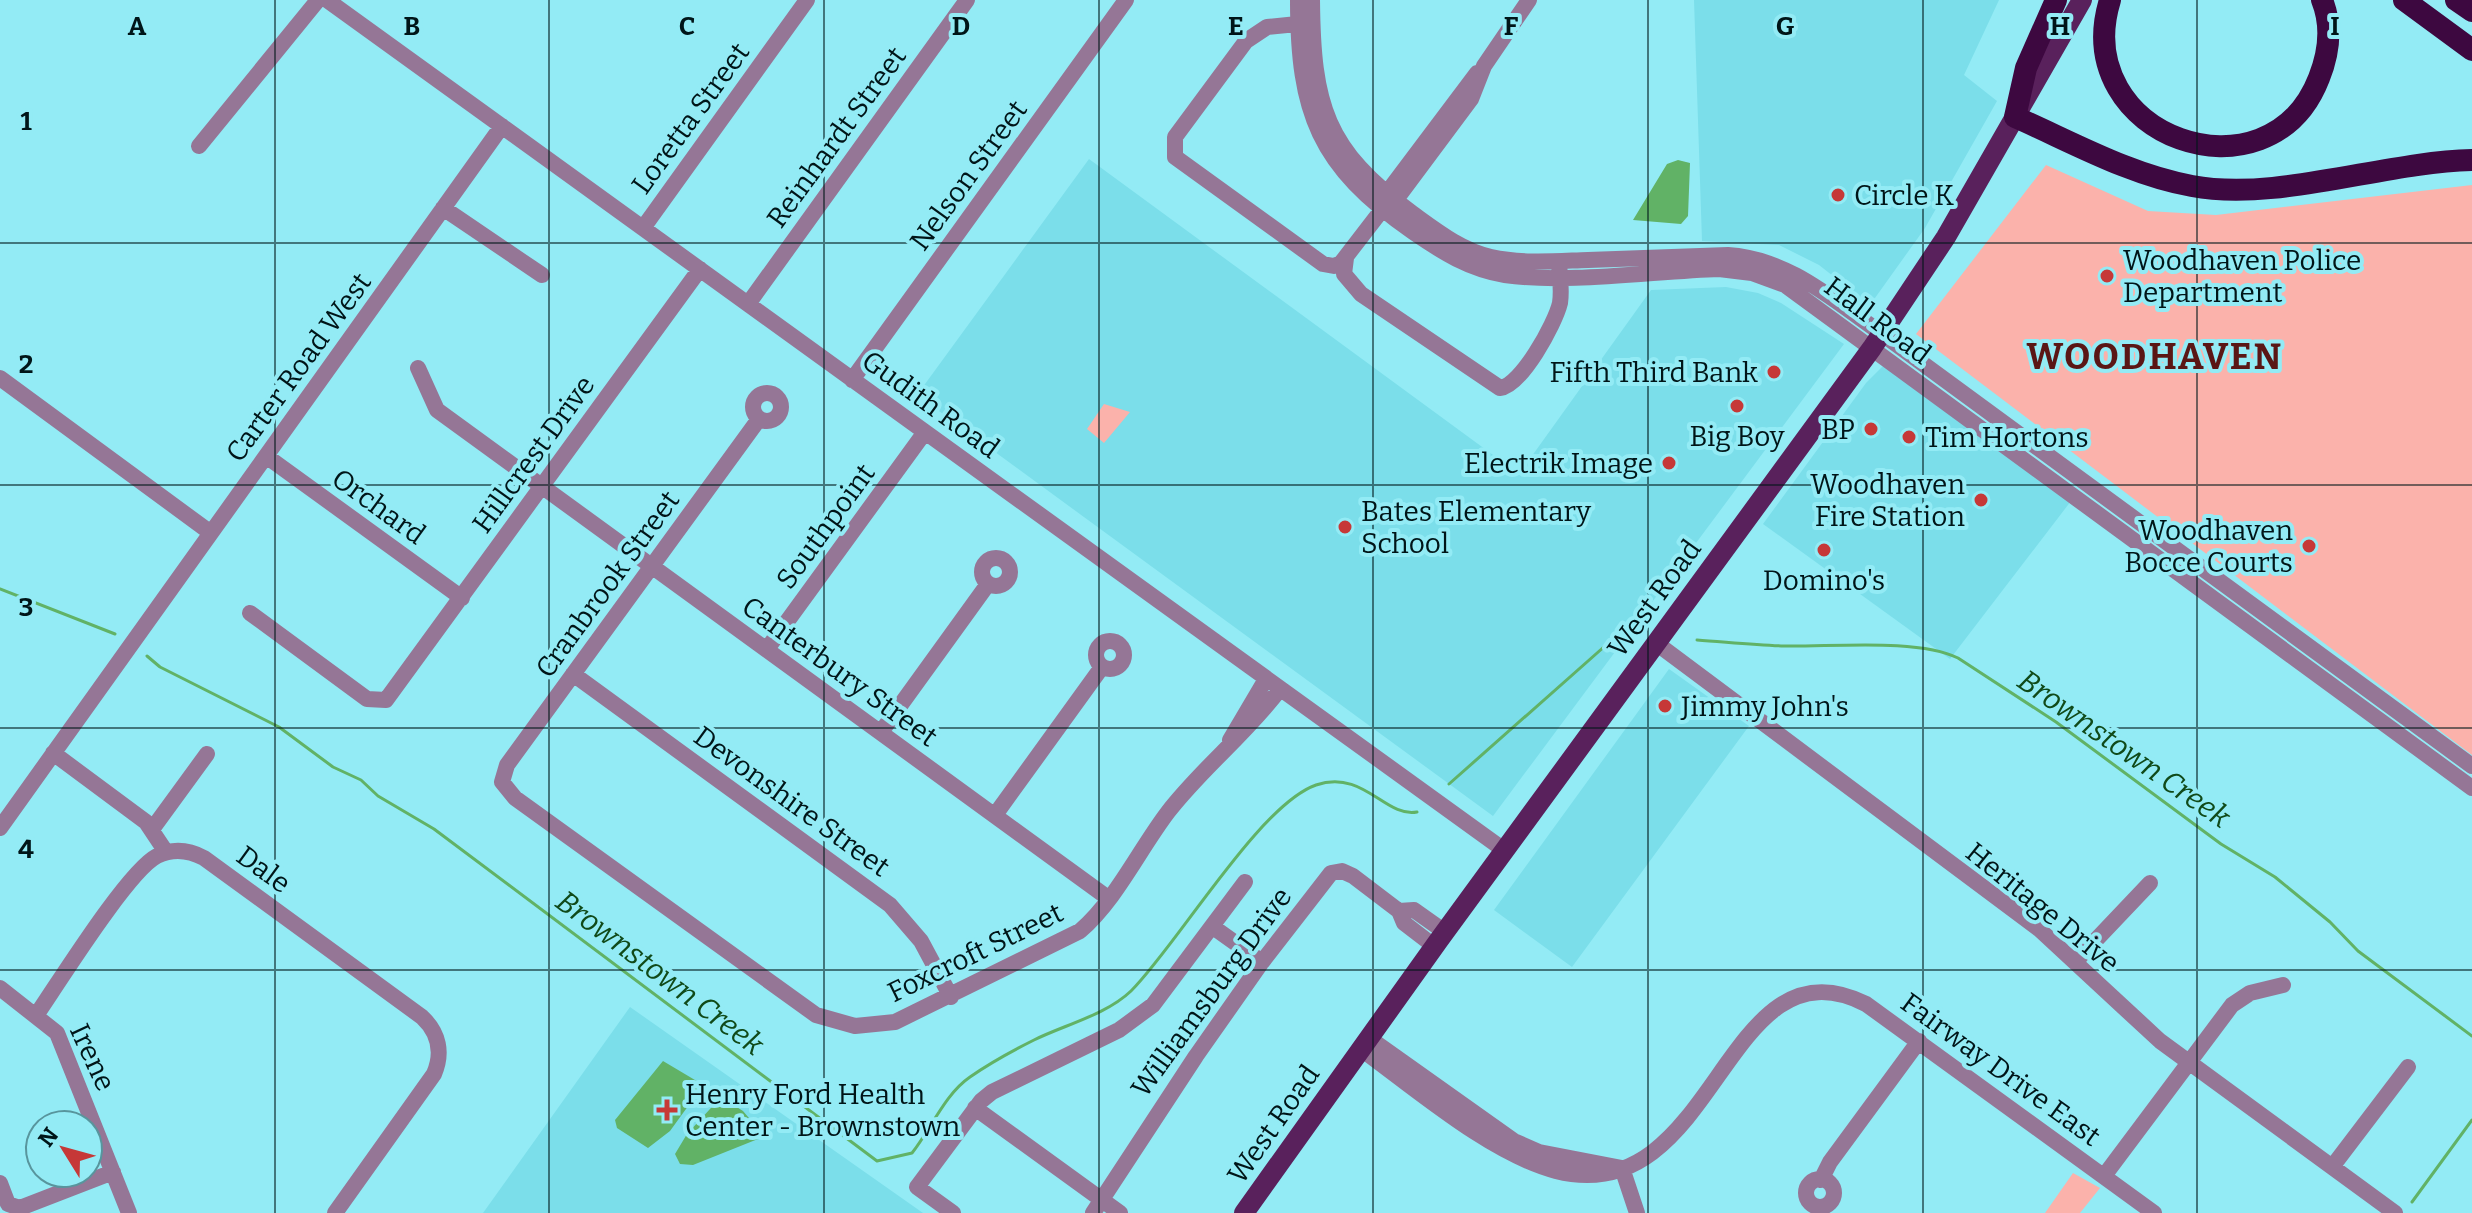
<svg xmlns="http://www.w3.org/2000/svg" width="2472" height="1213" viewBox="0 0 2472 1213" font-family="Bitter,serif">
<style>
.built{fill:#7bdeea}
.green{fill:#fbb2ab}
.water{fill:#61b266}
.lines{fill:none;stroke-linecap:round;stroke-linejoin:round}
.stream{stroke:#61b266;stroke-width:3}
.minor{stroke:#957696;stroke-width:16}
.major{stroke:#59215c;stroke-width:20}
.highway{stroke:#3d0840;stroke-width:22}
.grid{fill:none;stroke:#001518;stroke-width:2;stroke-opacity:0.55}
.poi-dot{fill:#c63837;stroke:#93ebf5;stroke-width:3}
.labels{text-anchor:middle;stroke-width:8;stroke-linejoin:round;paint-order:stroke}
.street-label{font-size:28px;fill:#001518;stroke:#93ebf5}
.poi-label{font-size:28px;fill:#001518;stroke:#93ebf5;text-anchor:start}
.water-label{font-size:30px;font-style:italic;fill:#104a19;stroke:#93ebf5}
.district-label{font-size:36px;font-weight:bold;letter-spacing:2px;fill:#5a1615;stroke:#93ebf5}
.grid-label{font-size:26px;text-anchor:middle;font-weight:bold;fill:#001518;stroke:#93ebf5;stroke-width:8;stroke-linejoin:round;paint-order:stroke}
</style>
<rect width="100%" height="100%" fill="#93ebf5"/>
<path class="built" d="M1694,0H1999L1964,75L1997,101L1925,228L1870,305L1819,265L1779,245L1702,241Z
M1089,159L1519,474L1651,290L1726,287L1758,293L1781,303L1844,344L1493,816L917,395Z
M1884,365L2071,501L1950,659L1763,524L1866,383Z
M1669,669L1749,726L1572,967L1494,910Z
M630,1007L923,1213H483Z"/>
<path class="green" d="M2046,165L2148,211L2216,215L2472,185V755L1916,334Z
M1104,404L1130,412L1104,443L1087,429Z
M2073,1173L2100,1188L2080,1213H2045Z"/>
<path class="water" d="M1678,160L1690,163L1688,216L1681,224L1633,220L1667,164Z
M663,1061L700,1083L699,1091L670,1131L648,1148L617,1128L615,1120Z
M721,1097L743,1111L760,1131L758,1139L693,1165L680,1164L675,1154L687,1134Z"/>
<g class="lines">
<path class="stream" d="M0,589L115,634
M1697,640C1726,642 1755,645 1784,646C1831,647 1918,638 1958,658L2056,722L2221,844L2275,877L2330,922L2358,951L2472,1036
M147,656L160,667L279,727L333,767L361,780L378,796L434,829L877,1161L912,1153C931,1129 945,1094 970,1077C990,1063 1012,1051 1034,1040C1064,1025 1106,1015 1131,991C1178,944 1259,805 1316,785C1364,769 1385,818 1417,812
M1449,784L1614,638
M2412,1202L2472,1120"/>
<path class="minor" d="M327,0L1504,850
M1298,0C1298,113 1318,166 1413,232C1442,252 1469,269 1505,275C1566,284 1655,271 1719,269L1752,273L1785,285L2472,788
M1312,0C1313,105 1325,149 1412,213C1437,231 1461,250 1491,257C1523,264 1556,261 1588,260C1635,258 1681,257 1728,255C1789,259 1833,300 1881,333L2472,766
M1307,23L1267,27L1246,41L1175,137V157L1323,264L1334,266L1341,263L1388,202
M199,146L318,0
M1386,194L1477,73
M1395,201L1471,99L1484,66L1529,0
M443,208L542,275
M643,228L807,0
M1346,258L1344,274L1361,294L1500,388C1521,386 1555,324 1560,303C1562,290 1560,277 1559,264
M748,304L967,0
M418,368L437,410L1108,898
M0,378L211,533
M852,380L1126,0
M753 407a14 14 0 1 1 28 0a14 14 0 1 1-28 0Z
M759,419L507,765L502,782L515,798L816,1015L855,1026L895,1022L1080,931C1116,900 1139,850 1168,812C1202,768 1246,734 1280,689
M266,456L462,598
M982 572a14 14 0 1 1 28 0a14 14 0 1 1-28 0Z
M250,613L367,699L386,700L700,269
M1096 655a14 14 0 1 1 28 0a14 14 0 1 1-28 0Z
M1656,643L2039,929L2160,1041L2395,1213
M767,649L925,432
M573,674L890,905L921,941L951,997
M881,732L988,584
M1230,740L1266,679
M53,753L146,822L166,852
M995,815L1102,667
M0,828L502,126
M153,828L207,754
M1399,911L1414,910L1445,932
M1213,927L1262,962
M2075,962L2150,883
M0,988L57,1033L129,1213
M37,1014C59,982 128,871 157,856C173,848 189,850 204,858L422,1017C439,1033 443,1053 434,1074L335,1213
M1369,1038L1514,1141L1539,1152L1622,1168
M1361,1049C1416,1089 1491,1154 1556,1171C1718,1212 1723,932 1866,1004L2154,1213
M975,1108L1120,1213
M2332,1167L2408,1067
M1622,1168L1637,1213
M2104,1176L2232,1005L2250,993L2283,985
M1806 1193a14 14 0 1 1 28 0a14 14 0 1 1-28 0Z
M1821,1180L1830,1162L1919,1041
M0,1183L8,1204L20,1208L113,1172
M953,1213L917,1187L981,1101L992,1092L1119,1030L1153,1005L1245,882
M1093,1213L1196,1056L1262,962L1331,873L1342,871L1353,876L1399,911L1404,923L1434,946"/>
<path class="major" d="M1244,1213L1439,940L1872,348L1946,237L2082,0"/>
<path class="highway" d="M2056,0L2026,68L2015,117C2072,142 2130,175 2192,186C2277,202 2383,162 2472,160
M2110,0C2068,137 2269,207 2319,78C2329,53 2332,25 2322,0
M2404,0L2472,50
M2456,0L2472,11"/>
</g>
<path class="grid" d="M275,0V1213M549,0V1213M824,0V1213M1099,0V1213M1373,0V1213M1648,0V1213M1923,0V1213M2197,0V1213M0,243H2472M0,485H2472M0,728H2472M0,970H2472"/>
<g class="poi-dot">
<circle cx="1838" cy="195" r="8"/>
<circle cx="2107" cy="276" r="8"/>
<circle cx="1774" cy="372" r="8"/>
<circle cx="1737" cy="406" r="8"/>
<circle cx="1871" cy="429" r="8"/>
<circle cx="1909" cy="437" r="8"/>
<circle cx="1669" cy="463" r="8"/>
<circle cx="1981" cy="500" r="8"/>
<circle cx="1345" cy="527" r="8"/>
<circle cx="2309" cy="546" r="8"/>
<circle cx="1824" cy="550" r="8"/>
<circle cx="1665" cy="706" r="8"/>
<path d="M663 1098h8v8h8v8h-8v8h-8v-8h-8v-8h8z"/>
</g>
<g class="labels">
<g class="street-label">
<text transform="translate(690 118) rotate(-54)" y="10">Loretta Street</text>
<text transform="translate(836 137) rotate(-54)" y="10">Reinhardt Street</text>
<text transform="translate(968 175) rotate(-54)" y="10">Nelson Street</text>
<text transform="translate(1878 320) rotate(37)" y="10">Hall Road</text>
<text transform="translate(298 367) rotate(-54)" y="10">Carter Road West</text>
<text transform="translate(931 404) rotate(36)" y="10">Gudith Road</text>
<text transform="translate(533 454) rotate(-54)" y="10">Hillcrest Drive</text>
<text transform="translate(379 506) rotate(36)" y="10">Orchard</text>
<text transform="translate(825 526) rotate(-54)" y="10">Southpoint</text>
<text transform="translate(607 584) rotate(-54)" y="10">Cranbrook Street</text>
<text transform="translate(1654 598) rotate(-54)" y="10">West Road</text>
<text transform="translate(840 671) rotate(36)" y="10">Canterbury Street</text>
<text transform="translate(792 801) rotate(36)" y="10">Devonshire Street</text>
<text transform="translate(264 869) rotate(36)" y="10">Dale</text>
<text transform="translate(2043 907) rotate(39)" y="10">Heritage Drive</text>
<text transform="translate(975 952) rotate(-26)" y="10">Foxcroft Street</text>
<text transform="translate(1211 992) rotate(-54)" y="10">Williamsburg Drive</text>
<text transform="translate(93 1057) rotate(65)" y="10">Irene</text>
<text transform="translate(2001 1069) rotate(36)" y="10">Fairway Drive East</text>
<text transform="translate(1273 1124) rotate(-55)" y="10">West Road</text>
</g>
<g class="poi-label">
<text x="1854" y="205">Circle K</text>
<text x="2123" y="270">Woodhaven Police<tspan x="2123" dy="32">Department</tspan></text>
<text x="1758" y="382" text-anchor="end">Fifth Third Bank</text>
<text x="1855" y="439" text-anchor="end">BP</text>
<text x="1737" y="446" text-anchor="middle">Big Boy</text>
<text x="1925" y="447">Tim Hortons</text>
<text x="1653" y="473" text-anchor="end">Electrik Image</text>
<text x="1965" y="494" text-anchor="end">Woodhaven<tspan x="1965" dy="32">Fire Station</tspan></text>
<text x="1361" y="521">Bates Elementary<tspan x="1361" dy="32">School</tspan></text>
<text x="2293" y="540" text-anchor="end">Woodhaven<tspan x="2293" dy="32">Bocce Courts</tspan></text>
<text x="1824" y="590" text-anchor="middle">Domino's</text>
<text x="1681" y="716">Jimmy John's</text>
<text x="685" y="1104">Henry Ford Health<tspan x="685" dy="32">Center - Brownstown</tspan></text>
</g>
<g class="water-label">
<text transform="translate(2124 749) rotate(35)" y="10">Brownstown Creek</text>
<text transform="translate(660 973) rotate(37)" y="10">Brownstown Creek</text>
</g>
<g class="district-label">
<text x="2155" y="369">WOODHAVEN</text>
</g>
</g>
<g class="grid-label">
<text x="137" y="35">A</text>
<text x="412" y="35">B</text>
<text x="687" y="35">C</text>
<text x="961" y="35">D</text>
<text x="1236" y="35">E</text>
<text x="1511" y="35">F</text>
<text x="1785" y="35">G</text>
<text x="2060" y="35">H</text>
<text x="2335" y="35">I</text>
<text x="26" y="130">1</text>
<text x="26" y="373">2</text>
<text x="26" y="616">3</text>
<text x="26" y="858">4</text>
</g>
<g transform="translate(64 1149) rotate(307)"><circle r="38" fill="#93ebf5" stroke="#58959d" stroke-width="2"/>
<path d="M0-6L14 30L0 20L-14 30Z" fill="#c63837"/>
<text y="-12" font-size="22" font-weight="bold" text-anchor="middle" fill="#001518">N</text>
</g>
</svg>
